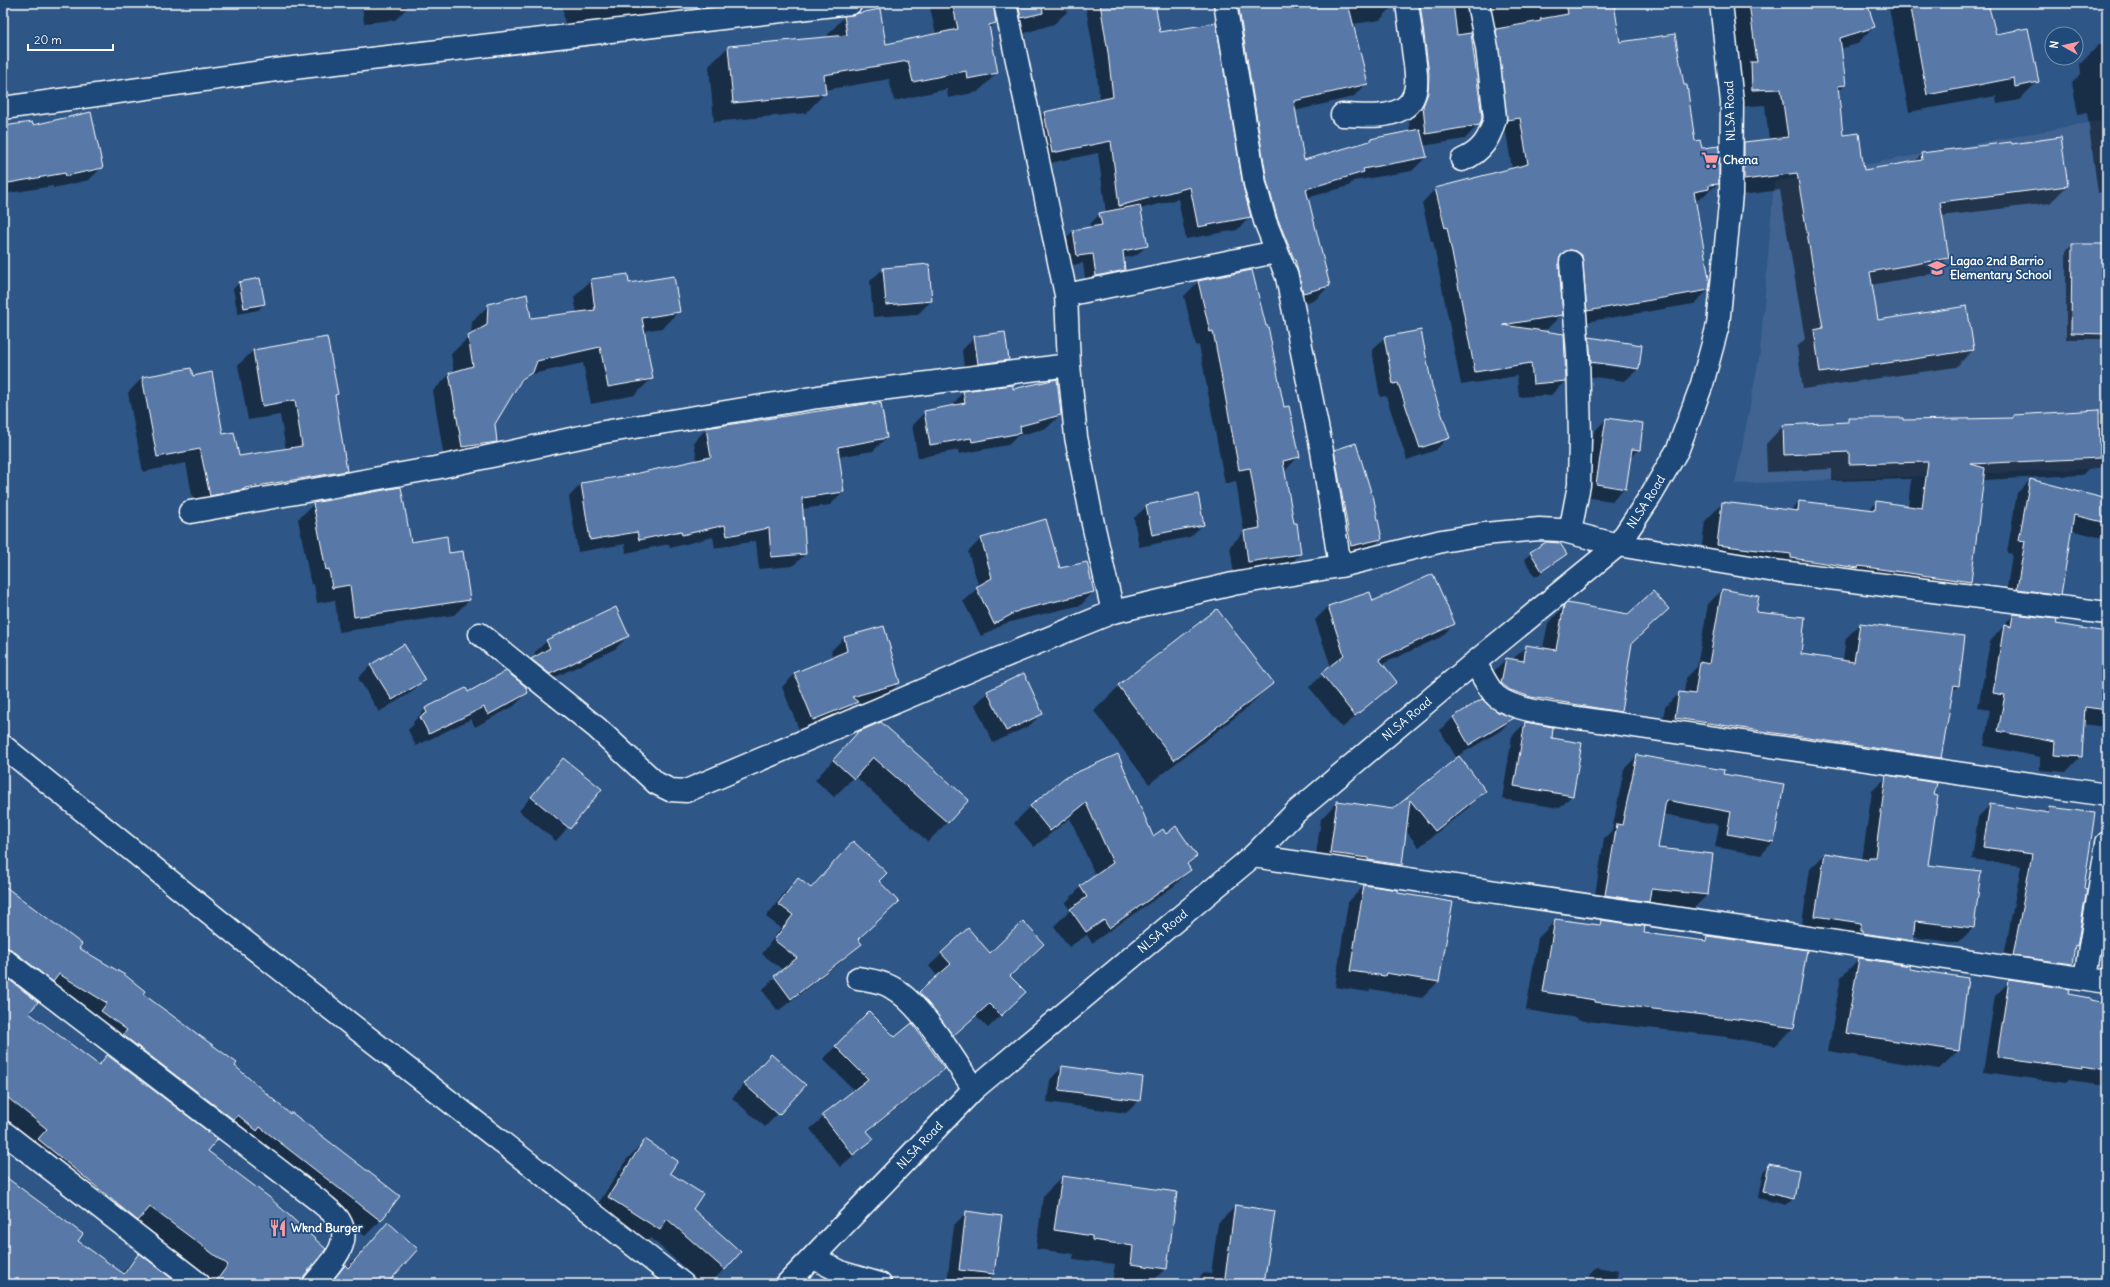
<svg xmlns="http://www.w3.org/2000/svg" width="2110" height="1287" viewBox="0 0 2110 1287" font-family="Delius,sans-serif">
<style>
.built{fill:#3f6392}
.shadow{fill:#0007;fill-rule:evenodd}
.building{fill:#5879a7;stroke:#fff}
.lines{fill:none;stroke-linecap:round;stroke-linejoin:round}
.minor-casing{stroke:#fff;stroke-width:25}
.major-casing{stroke:#fff;stroke-width:25}
.minor{stroke:#1f4a7a;stroke-width:22}
.major{stroke:#1f4a7a;stroke-width:22}
.labels{text-anchor:middle;stroke-width:3.5;stroke-linejoin:round;paint-order:stroke}
.street-label{font-size:12px;fill:#fff;stroke:#1f4a7a}
.poi-label{font-size:12px;font-weight:bold;fill:#fff;stroke:#1f4a7a;text-anchor:start}
</style>
<rect width="100%" height="100%" fill="#2e5686"/>
<filter id="ink" filterUnits="userSpaceOnUse"><feTurbulence type="fractalNoise" baseFrequency=".025" numOctaves="2"/><feDisplacementMap in="SourceGraphic" scale="8" xChannelSelector="R" yChannelSelector="G"/><feConvolveMatrix kernelMatrix="1 2 1 2 8 2 1 2 1" color-interpolation-filters="sRGB"/></filter>
<g filter="url(#ink)">
<path class="built" d="M2107,119V468L1735,484L1760,353L1774,182Z"/>
<path class="shadow" d="M362,3H407V8L395,20L364,23Z
M562,3H687L674,16L566,34Z
M929,3H992L995,23L989,29L997,73L978,92L948,98L947,89L894,101L889,79L825,90V93L806,113L714,122L709,66L728,47L825,38L844,17L885,45L936,34Z
M1006,3H1064L1067,12L1054,24L1022,34Z
M1085,3H1154L1159,33L1242,186L1250,217L1237,230L1186,239L1178,199L1140,209L1147,245L1137,255L1123,258L1124,270L1114,280L1086,286L1083,263L1067,266L1063,241L1073,231L1090,228V224L1100,214L1106,213L1098,153L1040,165L1032,126L1044,113L1100,101L1096,66Z
M1221,3H1617L1613,7L1619,44L1701,149L1718,183L1703,197L1699,198L1695,202L1708,290L1694,304L1573,324L1563,265L1558,264L1561,315L1547,329L1537,331L1565,381L1551,395L1519,397L1517,376L1461,385L1433,241H1431L1422,203L1436,188L1512,169L1506,132L1493,134L1473,8L1467,5H1465L1474,50L1481,117L1479,124L1465,139L1423,146L1426,157L1412,171L1353,181L1349,186L1307,198L1329,286L1315,300L1289,306ZM1394,5H1397L1414,108L1409,121L1410,132L1370,140L1368,143L1303,161L1294,111L1353,97L1367,83L1353,24L1380,20Z
M1727,3H1866L1873,27L1857,44L1840,49L1845,85L1837,93L1842,136L1863,172L1913,163L1922,154L2011,145L2067,186L2050,203L1941,216L1948,257L1931,274L1871,285L1877,321L1973,350L1956,367L1803,389L1797,347L1805,339L1780,190L1727,197L1728,160L1745,143L1769,140L1765,105L1736,107L1735,80L1740,74L1731,10Z
M1888,3H1989L1995,35L2038,81L2019,100L1997,104L1996,96L1909,112Z
M2107,44V191L2098,193L2087,112L2078,114L2072,83L2081,74L2080,64L2099,45Z
M32,126L101,168L89,180L53,188V186L3,194V127Z
M2072,245H2107V339H2066V251Z
M883,269L931,301L918,314L873,317L870,281Z
M591,280L628,284L679,311L662,328L643,331L652,378L635,395L591,404L583,363L528,375L514,389L494,423L496,442L479,459L445,464L433,391L450,374L454,373L451,354L471,335L472,322L489,305L530,319L577,314L574,297Z
M1198,282L1283,408L1298,457L1284,472L1300,554L1286,568L1234,576L1230,546L1244,532L1236,481L1225,484L1199,345L1196,346L1184,296Z
M239,283L264,304L258,310L238,314L233,289Z
M975,337L1008,360L995,372L965,376L962,350Z
M1384,338L1448,437L1436,450L1407,460L1386,396L1380,397L1372,350Z
M1590,339L1638,369L1625,381L1578,375L1577,351ZM1586,361L1629,367V369L1586,363Z
M253,351L336,394L334,396L346,471L331,486L195,510L186,463L143,472L128,393L142,378L192,377L222,435L238,457L286,450L280,415L248,420L238,365Z
M1012,386V391L1060,415L1047,428L1017,436L1008,445L959,454L958,450L918,458L912,425L925,412L951,407L963,392Z
M880,404L886,438L873,451L838,457L843,492L830,505L802,509L805,554L793,566L759,569L756,541L715,548L713,537L670,548L669,544L626,553L625,544L578,552L569,497L581,484L630,476L697,461L694,442L706,429L820,410Z
M2107,414V467L2088,469L2082,475L1983,480L1970,581L1953,599L1700,562L1705,521L1723,503L1790,511L1799,502L1869,510L1877,502L1908,507L1911,479L1832,481V469L1767,472L1766,444L1783,426L1844,424L1849,419L1902,421L2010,419L2013,416Z
M1606,419L1639,449L1629,459L1625,488L1612,501L1584,497L1594,432Z
M1335,451L1381,539L1368,552L1338,558L1322,464Z
M2030,480L2107,500V539L2070,530L2060,594L2047,607L2005,602L2012,554L2007,553L2017,493Z
M314,504L410,543L448,554L469,600L454,615L339,632L335,600L317,603L314,584L311,585L298,519Z
M1147,506L1203,524L1190,537L1139,547L1134,518Z
M1045,520L1059,569L1093,592L1081,605L1006,623L981,636L963,601L979,587L968,552L981,539Z
M1546,543L1566,554L1535,577L1524,559Z
M1722,590L1755,613L1800,655L1843,661L1846,638L1860,624L1964,637L1958,686L1951,693L1940,758L1926,772L1661,732L1665,707L1680,693H1684L1686,678L1697,667L1708,604Z
M1369,593L1372,602L1454,624L1441,637L1382,664L1396,681L1342,728L1309,687L1331,667L1315,620L1328,607Z
M1565,606L1629,615L1668,609L1631,644L1620,711L1604,728L1514,713L1490,675L1506,659L1512,660L1527,646L1543,648L1548,623Z
M2013,615L2055,625L2107,633V725L2104,727L2083,724L2081,756L2066,772L2040,770V757L1984,746L1990,710L1978,708L1990,642Z
M628,636L615,649L536,686L519,672L536,657L534,653L547,641Z
M844,638L899,683L886,696L852,705L844,714L800,732L782,687L795,674L833,658L831,651Z
M371,665L424,679L412,692L379,712L358,678Z
M1272,683L1247,708L1149,784L1094,711L1119,686Z
M988,692L1042,713L1029,726L993,743L975,705Z
M467,693H527L514,706L475,727L471,719L416,746L408,730L414,724L413,722L426,709Z
M1482,701L1497,713L1512,719L1500,731L1456,757L1440,730L1453,718Z
M1525,723L1551,738L1572,795L1560,808L1502,799L1512,736Z
M858,732L968,800L928,842L855,776L834,797L815,780Z
M1637,756L1722,774L1783,785L1773,842L1761,855L1715,847L1719,825L1663,814L1657,849L1707,895L1694,908L1647,902L1636,914L1593,908L1604,838L1612,831L1624,769Z
M1459,757L1485,791L1469,807L1419,847L1405,830L1401,865L1384,881L1314,869L1321,819L1337,802L1393,810Z
M563,759L601,789L556,841L519,811Z
M1887,777L1933,796L1927,866L1980,872L1973,928L1958,943L1912,937V940L1897,955L1801,931L1810,869L1825,854L1862,860L1872,791Z
M1065,779L1152,837L1166,835L1196,856L1187,866L1190,870L1174,886L1092,943L1087,935L1069,947L1054,926L1070,910L1065,903L1081,887L1096,877L1070,818L1034,847L1014,823L1031,806Z
M1990,805L2045,813L2050,808L2076,946L2074,949L2071,964L2059,976L2002,967L2021,866L1972,859L1978,817Z
M841,855L878,881L857,940L861,944L848,956L778,1011L762,990L783,970L762,954L781,928L766,917L785,892L798,879L810,888Z
M3,886L77,949L142,994L234,1066L381,1220L365,1236L244,1142L3,971Z
M1364,886L1397,894L1438,982L1422,998L1371,989L1368,992L1335,987L1348,902Z
M2107,904V965L2090,963Z
M1556,920L1597,926L1601,921L1643,933L1703,941L1707,937L1793,1028L1775,1046L1727,1037L1577,1020L1578,1018L1526,1010L1538,938Z
M967,930L1025,992L988,1028L976,1016L940,1048L907,1006L938,977L929,966Z
M1859,959L1967,979L1958,1051L1939,1069L1828,1051L1841,977Z
M3,976L28,1014L98,1066L107,1056L207,1151L303,1276L301,1284H213V1281L3,1122Z
M2010,981L2088,1002L2107,1005V1085L2068,1080L2065,1083L1983,1072L1995,996Z
M869,1013L895,1038L944,1069L931,1081L867,1132L873,1139L840,1167L810,1129L854,1090L823,1059Z
M771,1055L805,1085L765,1127L732,1098Z
M1062,1067L1139,1101L1126,1113L1047,1102L1050,1080Z
M645,1141L692,1209L740,1252L710,1284H702L651,1238L641,1248L591,1215L627,1159Z
M1769,1165L1793,1199L1786,1205L1758,1198L1763,1172Z
M1062,1177L1166,1268L1150,1284L1112,1283L1115,1264L1073,1259L1074,1254L1036,1249L1043,1196Z
M3,1178L76,1241L122,1273L139,1255L177,1284H3Z
M1236,1206L1263,1284H1193L1204,1273L1211,1274L1218,1223Z
M967,1212L1001,1217L993,1274L983,1284L947,1283L954,1225Z
M388,1223L386,1284H328L345,1267L346,1268Z
M1597,1267L1618,1271L1615,1284H1589L1591,1273Z"/>
<path class="building" d="M967,3H993L996,23L989,25L998,73L967,79L966,71L913,82L908,61L824,75L826,94L733,103L728,46L847,35L844,16L880,9L886,44L958,29L953,6Z
M1018,3H1042L1043,13L1021,18Z
M1100,3H1155L1160,32L1216,23L1243,186L1251,217L1198,227L1190,187L1119,206L1111,141L1052,153L1044,112L1113,97L1108,53Z
M1238,3H1348L1368,84L1294,101L1304,160L1370,141V139L1420,129L1427,157L1363,169L1364,172L1306,189L1330,286L1303,293L1295,259H1294L1277,217L1267,181Z
M1420,3H1453L1457,35L1471,33L1482,117L1480,125L1426,134L1423,106L1428,93L1429,74Z
M1566,3H1614L1620,42L1675,34L1684,85H1687L1695,141L1700,140L1702,148L1719,146V184L1709,185V189L1694,192L1710,284L1709,290L1587,311L1582,255L1576,251L1570,250L1564,252L1560,257L1559,263L1563,315L1503,325L1564,334L1566,381L1533,384L1531,363L1475,372L1447,227L1445,228L1435,188L1528,164L1520,118L1507,120L1496,29L1541,21L1540,19L1568,14Z
M1749,3H1867L1875,27L1840,38L1846,85L1838,86L1843,135L1859,133L1864,170L1922,160L1921,153L2011,142L2012,144L2061,137L2068,186L1940,202L1949,258L1870,272L1878,320L1967,306L1974,350L1820,373L1814,330L1823,328L1797,173L1744,180V142L1788,137L1781,89L1752,90L1751,62H1757Z
M1910,3H1988L1996,34L2028,28L2039,82L2015,87L2014,78L1927,95Z
M91,112L103,168L66,176L65,173L3,184V126L32,122L33,125Z
M1140,205L1148,246L1123,251L1125,270L1096,276L1093,254L1077,256L1073,230L1102,225L1099,213Z
M2072,244H2107V334L2071,333Z
M929,264L932,301L886,305L883,268Z
M1252,270L1266,326H1268L1284,407L1289,406L1300,457L1283,461L1294,523H1297L1301,554L1248,562L1244,531L1260,528L1250,468L1239,470L1213,331L1210,332L1198,281Z
M628,274L629,283L674,276L680,312L642,318L653,379L608,387L600,347L537,361L533,372L522,379L495,424L497,442L462,447L449,373L473,366L468,336L487,325L488,304L527,294L531,318L595,310L591,279Z
M260,278L265,304L244,308L239,282Z
M1421,330L1432,386L1450,438L1420,448L1398,383L1393,384L1384,337Z
M1005,332L1009,360L978,364L974,336Z
M327,337L338,394L335,395L347,471L245,488V489L210,496L200,449L157,457L142,377L191,368L193,376L212,372L223,434L234,432L239,456L302,446L295,400L262,406L253,350Z
M1589,337L1642,345L1639,369L1591,362Z
M1057,379L1061,415L1020,426L1021,433L972,442L971,438L930,445L924,411L965,403L963,391L1013,385V389Z
M872,403L873,405L881,403L887,438L838,447L844,492L802,498L806,554L771,557L769,528L727,536L725,525L682,535L681,531L639,540L637,532L590,540L581,483L630,475L711,457L706,428Z
M2099,410L2100,458L1971,464L1985,468L1971,582L1859,566L1858,568L1791,558V554L1717,545L1722,502L1798,511L1799,501L1875,510L1876,501L1922,508L1928,462L1849,464V452L1784,455L1783,425L1848,422V418H1903V420L2013,418V415Z
M1606,418L1643,423L1640,450L1632,449L1626,489L1596,484Z
M1356,443L1372,495H1373L1382,539L1351,546L1334,450Z
M2030,479L2107,499V523L2074,515L2061,595L2017,589L2025,541L2019,540Z
M401,487L411,542L447,536L449,553L463,551L470,600L354,617L350,585L332,588L329,569L326,570L313,503Z
M1198,494L1204,525L1152,535L1146,505Z
M1046,519L1060,568L1087,562L1094,592L1020,610L994,624L976,587L992,578L981,538Z
M1546,542L1560,543L1567,554L1542,571L1530,552Z
M1433,574L1455,624L1379,659L1397,682L1355,716L1321,673L1344,655L1328,606L1370,592L1373,601Z
M1722,589L1759,596L1756,612L1805,617L1801,654L1854,662L1860,623L1965,636L1959,686L1954,685L1941,758L1675,718L1679,692L1695,694L1700,662L1709,664Z
M1653,591L1669,609L1632,643L1621,712L1531,697L1510,690L1501,683L1506,658L1524,661L1526,645L1556,650L1564,605L1567,603L1628,614Z
M616,607L629,636L550,674L531,659L550,648L546,640Z
M1217,609L1274,683L1174,760L1118,685Z
M2013,614L2057,619L2056,624L2107,632V710L2085,707L2082,757L2054,755L2055,742L1998,731L2005,695L1993,693L2004,625L2011,627Z
M884,626L900,683L852,697L858,702L813,720L794,673L847,651L844,637Z
M404,644L426,680L392,700L370,665Z
M506,671L525,686L528,693L488,715L484,707L429,734L420,717L427,713L425,708L466,688L468,692Z
M1024,673L1043,714L1006,731L987,691Z
M1482,699L1498,712L1514,718L1469,745L1453,717Z
M881,722L969,800L948,823L873,757L854,779L833,760L858,732Z
M1525,722L1553,727L1552,738L1582,743L1573,796L1514,786Z
M1118,754L1153,836L1163,829L1166,834L1176,826L1197,856L1187,864L1191,870L1109,928L1104,920L1086,932L1070,909L1087,897L1080,886L1113,863L1086,803L1050,831L1030,806L1064,778Z
M1637,755L1724,770L1723,774L1784,784L1774,842L1727,834L1731,812L1666,800L1658,848L1713,854L1708,895L1651,889L1649,902L1605,895L1617,824L1622,825Z
M1459,756L1486,791L1435,831L1410,800L1402,865L1368,860V858L1330,853L1337,801L1393,809Z
M563,758L602,789L570,829L531,797Z
M1886,775L1937,783L1934,795L1938,796L1928,865L1981,871L1974,928L1915,921L1913,941L1863,933V930H1861V923L1815,916L1825,853L1868,860L1869,857H1875Z
M1990,804L2049,813L2050,807L2095,813L2084,888L2087,889L2077,947L2075,946L2072,964L2013,956L2032,854L1983,847Z
M853,841L887,873L879,881L899,902L858,939L862,944L791,999L774,976L797,958L774,940L793,915L778,904L798,878L811,888Z
M3,885L82,944L79,948L125,975L145,991L143,994L237,1063L235,1066L290,1114L291,1112L400,1196L381,1221L260,1127L257,1131L238,1115L234,1120L123,1035L127,1030L101,1011L107,1003L59,974L53,982L11,949L3,947Z
M1364,885L1398,890V893L1453,902L1439,982L1386,973L1385,976L1350,971Z
M1555,919L1600,925L1601,920L1645,926L1644,933L1706,941L1707,936L1807,950L1794,1028L1745,1020L1595,1002V1000L1543,992Z
M1023,921L1044,944L1010,976L1026,992L1001,1016L989,1004L953,1036L919,992L951,964L941,953L968,928L990,953Z
M2106,927H2107V951L2102,950Z
M1859,958L1910,966V969L1968,978L1959,1051L1846,1033Z
M3,975L38,1002L29,1013L99,1065L107,1055L218,1139L208,1151L269,1197L326,1249L304,1276L302,1284H214L228,1265L150,1207L138,1221L38,1139L47,1129L3,1094Z
M2009,980L2069,989L2068,994L2090,998V1001L2107,1004V1069L2081,1065V1068L1997,1057Z
M869,1011L895,1037L912,1023L945,1069L867,1131L874,1139L853,1155L822,1115L868,1079L835,1046Z
M771,1054L806,1085L779,1115L744,1084Z
M1062,1066L1143,1077L1140,1101L1059,1090Z
M645,1139L678,1161L670,1173L703,1194L693,1209L741,1252L725,1270L667,1219L660,1230L608,1197Z
M1769,1164L1799,1170L1794,1199L1763,1192Z
M3,1175L83,1234L78,1241L124,1274L139,1253L179,1284H3Z
M1062,1176L1177,1192L1167,1269L1131,1264L1133,1246L1092,1240V1236L1054,1230Z
M1235,1205L1275,1211L1264,1284H1224Z
M966,1211L1002,1216L994,1274L959,1270Z
M388,1222L418,1249L387,1284H330L345,1265L348,1268Z"/>
<g class="lines">
<g class="minor-casing">
<path id="minor" d="M1005,3L1066,295L1069,365L1076,437L1093,524L1113,612
M1225,3L1255,184L1265,221L1287,277L1322,451L1340,566
M3,108L276,70L851,3
M1342,115C1361,115 1383,119 1400,110C1424,99 1415,69 1413,49C1411,34 1409,18 1407,3
M1462,160C1482,152 1490,138 1495,118L1487,48L1478,3
M1066,295L1276,252
M190,512L435,468L604,432L818,397L1069,365
M1570,532L1579,485L1580,438L1578,354L1571,262
M480,634L597,728L656,783L670,790L686,791L983,665L1113,612L1233,584L1340,566L1442,541L1484,534L1539,529L1560,530L1618,545L1781,572L2107,613
M1475,662C1481,673 1487,687 1496,696C1515,712 1566,716 1592,720L2107,795
M3,746L243,940L683,1284
M1253,856L2107,982
M3,959L319,1201C325,1207 335,1213 339,1220C354,1244 328,1266 314,1284
M858,978C869,980 881,981 891,987C922,1004 953,1059 974,1089
M2085,978L2107,843
M3,1132L199,1284
M814,1258L843,1273L880,1284"/>
</g>
<g class="major-casing">
<g id="major">
<path id="s1" d="M787,1284L974,1089L1253,856L1296,812L1475,662L1618,545L1650,497L1678,449L1702,384L1718,325L1731,194L1732,102L1721,3"/>
</g>
</g>
<use href="#minor" class="minor"/>
<use href="#major" class="major"/>
</g>
</g>
<defs>
<g id="supermarket-bare" transform="scale(1.38)"><path d="M-6-5.5h2.5l.6 2H6L4.5 2H-2.5L-4.4-4H-6ZM-1.5 3.2a1.3 1.3 0 1 0 .1 0ZM3 3.2a1.3 1.3 0 1 0 .1 0Z" fill="#ff9aa2" stroke="#1f4a7a" stroke-width="2.5" paint-order="stroke"/></g>
<g id="school-bare" transform="scale(1.38)"><path d="M0-5L7-2L0 1L-7-2ZM-4 1L0 2.5L4 1V4Q0 6-4 4Z" fill="#ff9aa2" stroke="#1f4a7a" stroke-width="2.5" paint-order="stroke"/></g>
<g id="restaurant-bare" transform="scale(1.38)"><path d="M-5-6h1v4h1v-4h1v4h1v-4h1v5L-1.5 .5V6h-2V.5L-5-1ZM5-6V6H3V1.5H1.5Q1.5-4 5-6Z" fill="#ff9aa2" stroke="#1f4a7a" stroke-width="2.5" paint-order="stroke"/></g>
</defs>
<g fill-rule="evenodd">
<use href="#supermarket-bare" x="1710" y="160"/>
<use href="#school-bare" x="1937" y="268"/>
<use href="#restaurant-bare" x="278" y="1228"/>
</g>
<g class="labels">
<g class="street-label">
<text transform="translate(1730 111) rotate(-92)" y="4">NLSA Road</text>
<text dy="4" stroke="none"><textPath href="#s1" startOffset="1165">NLSA Road</textPath></text>
<text dy="4" stroke="none"><textPath href="#s1" startOffset="840">NLSA Road</textPath></text>
<text dy="4" stroke="none"><textPath href="#s1" startOffset="516">NLSA Road</textPath></text>
<text dy="4" stroke="none"><textPath href="#s1" startOffset="192">NLSA Road</textPath></text>
</g>
<g class="poi-label">
<text x="1723" y="164">Chena</text>
<text x="1950" y="265">Lagao 2nd Barrio<tspan x="1950" dy="14">Elementary School</tspan></text>
<text x="291" y="1232">Wknd Burger</text>
</g>
</g>
<rect width="2110" height="1287" fill="none" stroke="#1f4a7a" stroke-width="16"/>
<rect x="8" y="8" width="2094" height="1271" fill="none" stroke="#fff" stroke-width="1.5" filter="url(#ink)"/>
<g transform="translate(2064 46) rotate(278)"><circle r="19" fill="#1f4a7a" stroke="#7992af"/>
<path d="M0-3L7 15L0 10L-7 15Z" fill="#ff9aa2"/>
<text y="-6" font-size="11" font-weight="bold" text-anchor="middle" fill="#ffffff">N</text>
</g>
<path d="M28 44v6h85v-6" fill="none" stroke="#ffffff" stroke-width="2"/>
<text x="34" y="44" font-size="12" fill="#ffffff" stroke="#1f4a7a" stroke-width="3" paint-order="stroke">20 m</text>
</svg>
